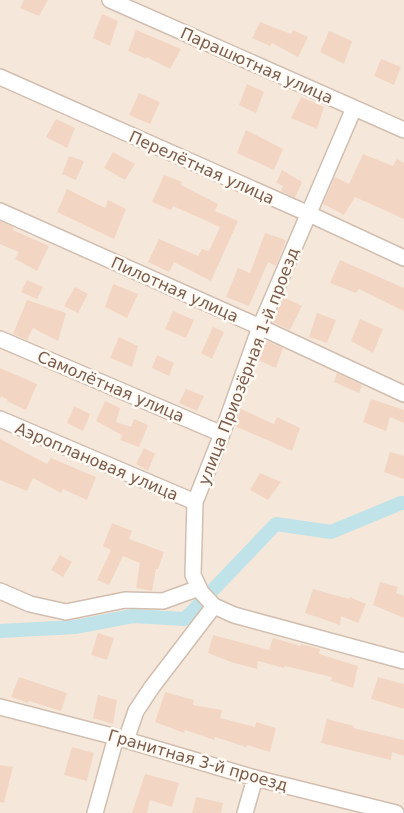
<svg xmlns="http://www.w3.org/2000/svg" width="404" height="813" viewBox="0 0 404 813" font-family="'DejaVu Sans',sans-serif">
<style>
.residential{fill:#f5e8da}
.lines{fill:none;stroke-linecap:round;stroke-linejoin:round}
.canal{stroke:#bfe3e8;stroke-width:14}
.building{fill:#f3d5c3}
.minor-casing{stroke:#d1beb0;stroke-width:18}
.minor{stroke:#fff;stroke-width:15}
.labels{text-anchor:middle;stroke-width:5;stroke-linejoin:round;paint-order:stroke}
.street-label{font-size:16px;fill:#7a5c4d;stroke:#fffaf3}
</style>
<rect width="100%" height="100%" fill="#fdf6ec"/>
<path class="residential" d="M0,0H404V813H0Z"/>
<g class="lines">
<path class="canal" d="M0,631L75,627L133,616L185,619L276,524L331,532L401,503H404"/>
</g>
<path class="building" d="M24,0H48L39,16L20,8Z
M102,14L118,21L110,46L93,38Z
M260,22L291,34L293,30L308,37L298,57L272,43L270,46L252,38Z
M136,30L181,49L170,69L147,57L146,59L128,51Z
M329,31L352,41L344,64L320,52Z
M381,59L401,67L394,85L374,76Z
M247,84L264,92L256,113L239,105Z
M139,93L160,102L150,124L129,115Z
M301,97L324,107L317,129L291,118Z
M56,119L75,128L67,148L46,137Z
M246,130L283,149L274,170L237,153Z
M113,152L135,164L125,180L104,168Z
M363,154L393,166L397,159L404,163V219L355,197L344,215L323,204L335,177L349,184Z
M69,156L84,161L76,180L62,174Z
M282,170L302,182L295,198L281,191L283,186L276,183Z
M164,175L182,182L181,185L218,204L215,211L238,221L211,281L174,262L169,272L148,262L159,239L198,256L202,249L209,251L220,227L173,206L171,210L152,202Z
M67,189L105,208L108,200L126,209L114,239L57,212Z
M0,221L14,227L13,230L49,246L37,271L15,259L19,252L0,244Z
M265,233L286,240L276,266L268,262L249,306L226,297L238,268L250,273Z
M340,260L404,288V311L359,289L356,293L330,283Z
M27,280L43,287L37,299L21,292Z
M113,284L138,294L127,318L105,307Z
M75,287L88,294L78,313L64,306Z
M283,297L302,306L290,330L272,322Z
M27,300L66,313L58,341L33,328L27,340L13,334Z
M173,311L194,320L186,338L165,329Z
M317,313L336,320L327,343L309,337Z
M360,319L383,329L373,353L351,341Z
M213,327L224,332L212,359L201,353Z
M119,337L138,346L132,367L110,358Z
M265,340L283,348L276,368L258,360Z
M157,355L174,363L169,376L152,368Z
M0,368L37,384L26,410L7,401L8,400L1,396L0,399Z
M337,373L362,385L359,393L334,382Z
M186,389L204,396L197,411L179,403Z
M371,399L404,410V423L390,417L386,431L363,422Z
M105,401L120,408L116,422L131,427L134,419L148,425L139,447L120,440L122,435L96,421Z
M74,406L90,414L83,431L67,423Z
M241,409L274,424L277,417L300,428L292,451L235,426Z
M0,439L47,464L51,458L96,477L87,500L63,489L61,493L33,478L27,491L0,480Z
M144,448L155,454L148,471L136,464Z
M390,452L404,456V479L384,472Z
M260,473L281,482L268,500L250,490Z
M112,523L132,531L129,539L164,552L158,569H156L152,591L136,588L140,563L123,556L109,585L97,580L111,550L103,546Z
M60,555L72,562L63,577L51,570Z
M380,582L398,587L396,593L404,596V618L373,605Z
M313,589L349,599L350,597L366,604L358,623L341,616L340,625L305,613Z
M98,633L114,638L107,660L91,655Z
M213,635L269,650L273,638L301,646V644L320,649L319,654L358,666L353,688L331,681L332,677L285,666L284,668L258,661L257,669L231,662L208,653Z
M19,677L67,693L61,711L29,701L28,703L11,697Z
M378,677L404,684V709L371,699Z
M165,692L194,700L193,705L222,710L220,718L255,727L256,722L276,728L270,752L247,745L246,747L215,737L214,740L185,730L184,733L155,722Z
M98,695L117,700L113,724L93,718Z
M327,719L354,726L353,728L404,740V756L392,752L391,760L321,743Z
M72,747L94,753L87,781L64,775Z
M0,765L13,767L4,803L0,802Z
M145,774L179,783L172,807L150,800L147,813H132Z
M196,797L223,803L221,813H192Z"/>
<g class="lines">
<g class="minor-casing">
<path id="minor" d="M110,0L404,130
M0,77L309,214L404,258
M354,108L260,327L222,434L195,502L193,575L201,592L214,606L234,615L404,661
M0,211L260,327L404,394
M0,339L222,434
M0,419L195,502
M0,591L30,604L66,612L125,600L163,601L199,588
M0,707L116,737L255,778L396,813
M126,740L136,711L152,687L214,606
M95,813L116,737
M245,813L255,778"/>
</g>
<use href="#minor" class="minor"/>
</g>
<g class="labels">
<g class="street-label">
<text transform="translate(257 65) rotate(24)" y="6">Парашютная улица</text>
<text transform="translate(202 167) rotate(24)" y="6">Перелётная улица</text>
<text transform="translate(175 289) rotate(24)" y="6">Пилотная улица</text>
<text transform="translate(248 366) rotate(-69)" y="6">улица Приозёрная 1-й проезд</text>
<text transform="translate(111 386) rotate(23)" y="6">Самолётная улица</text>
<text transform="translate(97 461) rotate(23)" y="6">Аэроплановая улица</text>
<text transform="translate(198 760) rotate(16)" y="6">Гранитная 3-й проезд</text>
</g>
</g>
</svg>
